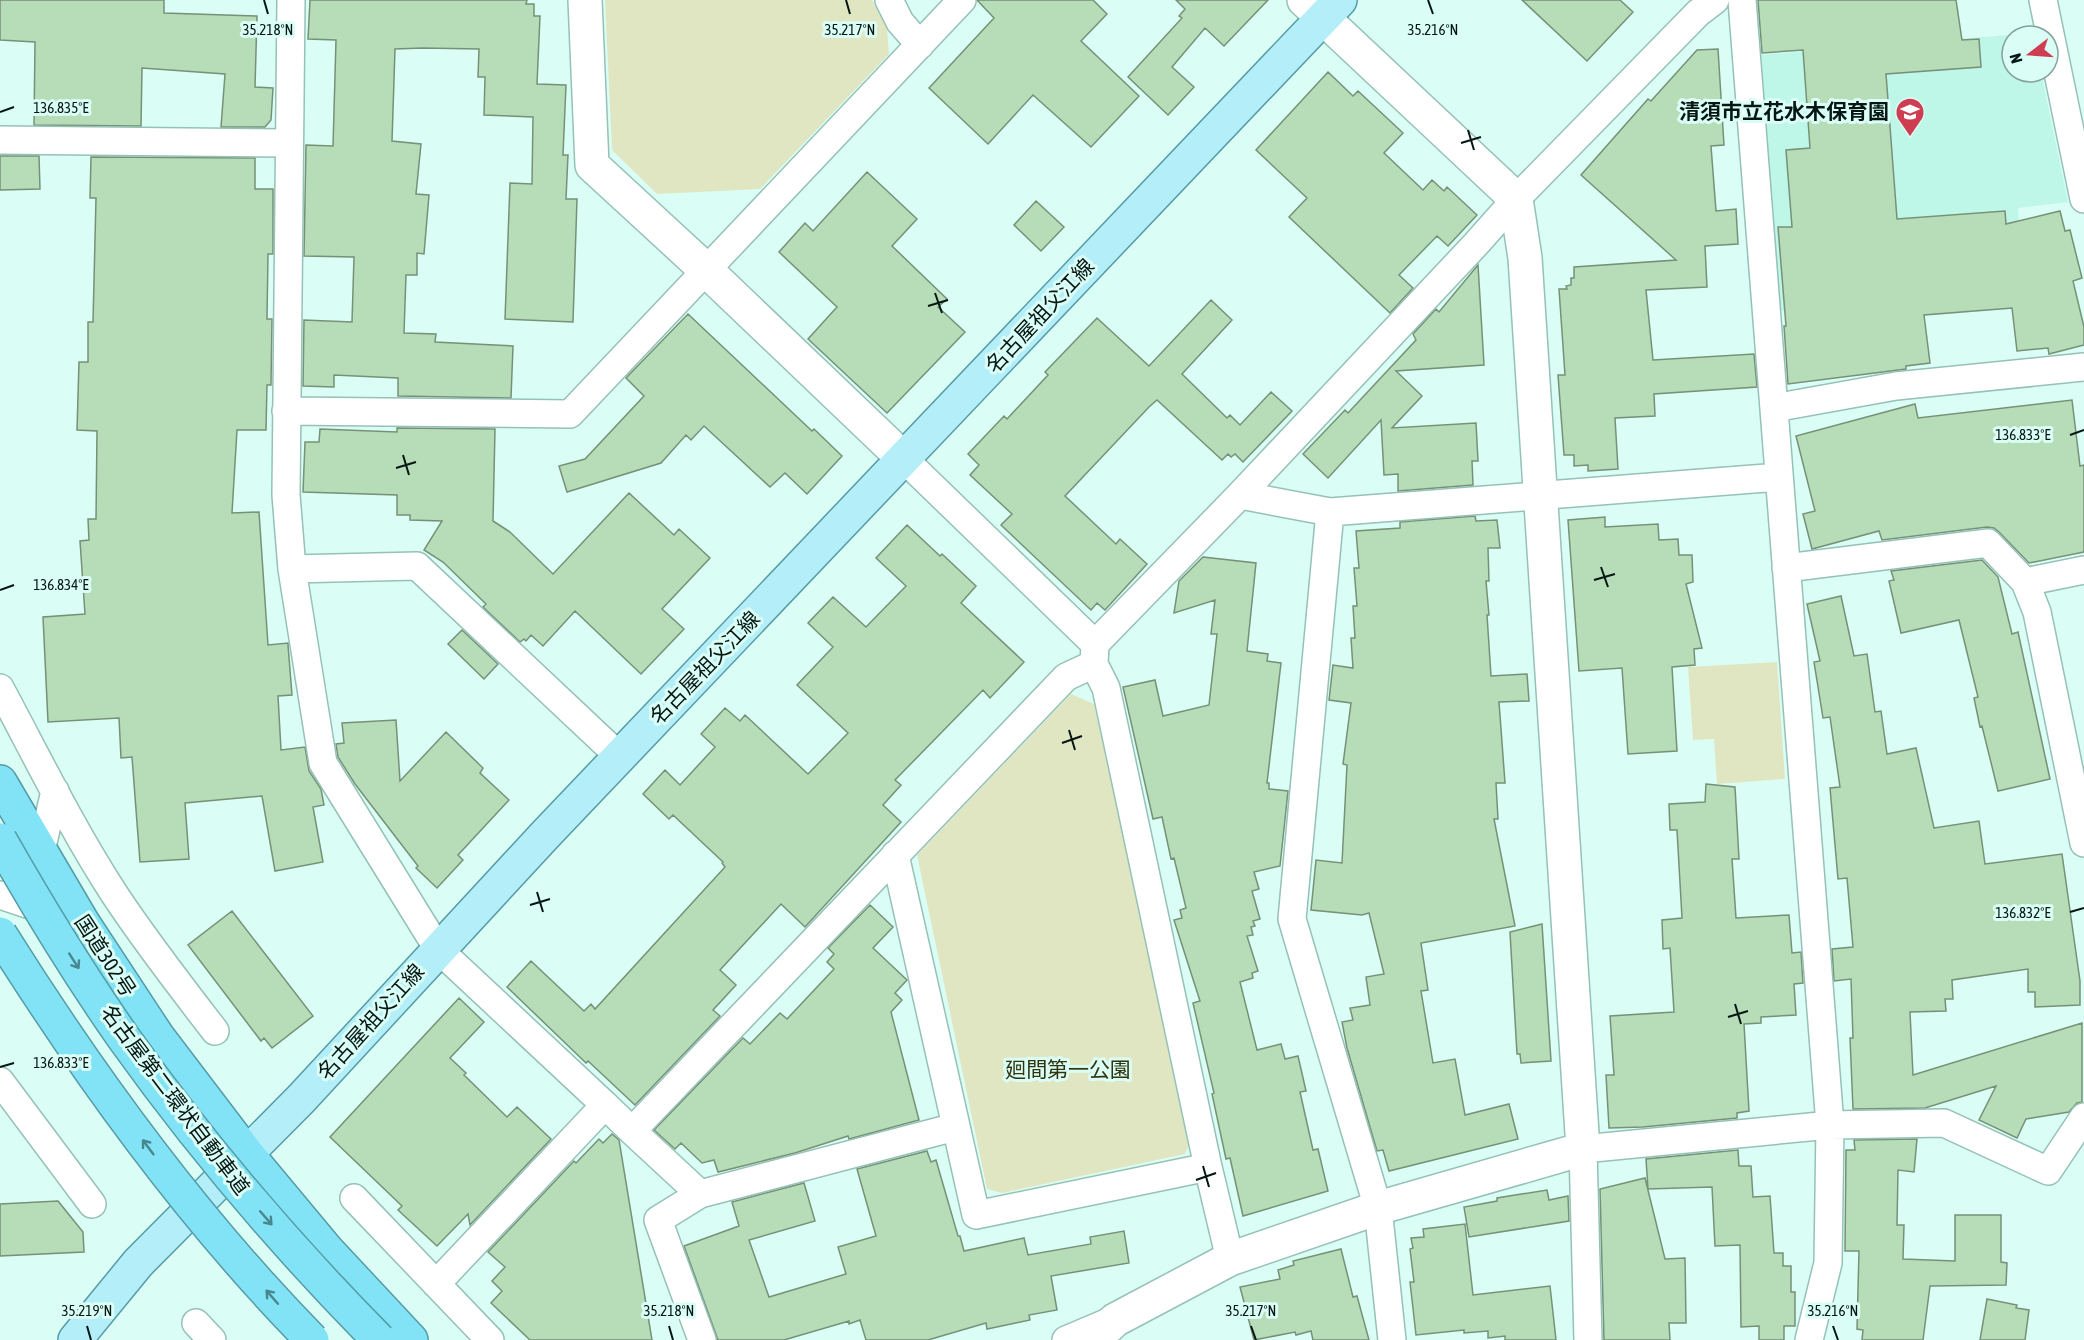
<svg xmlns="http://www.w3.org/2000/svg" width="2084" height="1340" viewBox="0 0 2084 1340" font-family="'Asap Condensed','Noto Sans JP',sans-serif">
<style>
.built{fill:#bef6e8}
.green{fill:#e1e6c2}
.building{fill:#b6ddb8;stroke:#769177;stroke-width:1.5}
.lines{fill:none;stroke-linecap:round;stroke-linejoin:round}
.street-casing{stroke:#95c1b6;stroke-width:30}
.secondary-casing{stroke:#95c1b6;stroke-width:36}
.primary-casing{stroke:#569ba6;stroke-width:36}
.highway-casing{stroke:#569ba6;stroke-width:36}
.street{stroke:#fff;stroke-width:27}
.secondary{stroke:#fff;stroke-width:33}
.primary{stroke:#b3eef9;stroke-width:33}
.highway{stroke:#81e3f5;stroke-width:33}
.highway-bridge-casing{stroke:#569ba6;stroke-width:36;stroke-linecap:butt}
.highway-bridge{stroke:#81e3f5;stroke-width:33}
.oneway{stroke:#49878f}
.ticks{fill:none;stroke:#051613;stroke-width:2}
.labels{text-anchor:middle;stroke-width:6;stroke-linejoin:round;paint-order:stroke}
.poi-label{font-size:21px;font-weight:bold;fill:#051613;stroke:#dafef5;text-anchor:end}
.street-label{font-size:21px;fill:#051613;stroke:#dafef5}
.park-label{font-size:21px;fill:#31340e;stroke:#dafef5}
.ticks-label{font-size:15px;text-anchor:middle;fill:#051613;stroke:#dafef5;stroke-width:6;stroke-linejoin:round;paint-order:stroke}
</style>
<rect width="100%" height="100%" fill="#dafef5"/>
<path class="built" d="M2033,33L2034,36H2012V72H2041L2068,202L2018,208L2025,308L1933,315L1932,301L1780,311L1759,55Z"/>
<path class="green" d="M605,0H872L887,29L889,54L760,189L657,194L612,150Z
M1777,662L1785,779L1717,784L1714,739L1693,740L1688,667Z
M1071,694L1094,704L1190,1142L1185,1154L1002,1193L987,1189L917,855Z"/>
<path class="building" d="M0,0H164V13L257,16L255,87L273,88L271,120L265,127H221L225,74L142,68L141,126L34,125L35,42L0,40Z
M310,0H527L526,4H534V16H540L537,84L566,85L563,155H568L566,199H577L573,322L505,319L510,183L532,184L533,117L484,115L485,77H478L479,49L423,48L395,49L392,141L421,144L416,194L429,195L424,254L417,253V275H406L404,333L436,334L435,342L513,346L511,398L398,396V378L334,375V387L303,386L304,320L352,322L354,257L304,256L306,145L333,146L336,40L308,39Z
M977,0H1093L1107,14L1081,41L1139,96L1091,147L1033,95L988,144L929,88L994,18Z
M1176,0H1268L1224,46L1205,28L1172,67L1194,87L1168,115L1128,77L1182,18L1179,16L1185,9Z
M1522,0H1620L1633,12L1587,61Z
M1758,0H1956L1962,40L1979,39L1981,67L1886,74L1897,219L2005,211L2006,224L2060,211L2065,231L2070,230L2082,278L2073,281L2084,327V345L2049,354L2048,348L2017,351L2012,308L1924,315L1930,363L1906,366V369L1788,384L1784,326H1786L1778,227H1792L1786,150L1810,148L1803,50L1762,53Z
M1718,49L1724,145L1711,146L1716,211L1736,209L1738,244L1705,246L1707,287L1646,290L1653,360L1754,354L1757,387L1654,394L1655,416L1615,418L1618,469L1588,471V465L1574,466V455H1564L1558,375H1565L1559,289H1567L1566,286L1571,285V278H1574V267L1676,260L1581,175L1648,99L1651,101L1697,50Z
M1328,72L1353,96L1358,91L1403,133L1384,153L1423,190L1432,180L1444,191L1447,187L1477,215L1448,246L1437,236L1399,275L1413,288L1390,313L1289,217L1307,198L1256,150Z
M0,156H39L40,189L0,190Z
M91,157L255,158V189H273V254H268L267,319H272L271,385H267L266,430H237L232,513L259,512L268,645L288,643V645L292,695L278,696L281,750L305,747L309,771L321,789L324,805L313,807L323,862L275,871L262,796L185,803L189,859L140,862L132,757L121,758L119,718L48,722L43,617L85,614L80,541L89,540L88,519H96L97,431L77,430L79,362H88V322H93L96,198H90Z
M867,172L917,219L892,246L947,299L938,307L965,332L887,413L808,339L837,307L779,252L805,223L813,231Z
M1036,201L1064,227L1041,251L1014,225Z
M1478,265L1484,365L1396,371L1422,396L1392,428L1476,423L1478,461H1472L1473,485L1398,491V474L1384,475L1381,420L1328,478L1303,454L1345,410L1348,413L1416,340L1413,334L1436,309L1439,312Z
M1211,300L1232,320L1182,374L1227,418L1230,415L1240,425L1271,392L1292,411L1243,462L1235,454L1231,457L1228,454L1222,460L1157,400L1149,407L1065,496L1116,544L1120,539L1147,564L1105,610L1097,603L1091,610L1001,525L1012,514L970,475L979,465L968,454L1004,416L1007,419L1048,375L1045,372L1097,318L1149,366Z
M688,314L812,431L814,429L842,456L807,494L785,473L770,487L704,426L691,440L686,435L661,463L567,492L559,466L585,459L644,396L626,378Z
M2072,400L2080,466L2084,465V552L2029,563L1999,532L1994,528L1987,527L1882,540L1879,531L1812,549L1803,514L1815,511L1796,436L1915,404L1918,418Z
M397,428L495,429L493,521L510,532L553,574L629,493L674,535L679,529L710,558L662,609L684,629L641,674L575,611L543,646L531,635L526,641L524,639L520,642L483,607L486,604L443,562L424,550L442,521L410,520V515H397V495L303,492L305,442H319L320,429L397,432Z
M1475,516L1476,521L1497,520L1500,548H1488L1489,581H1486L1489,615H1487L1491,676L1527,674L1529,701L1499,702L1505,783H1496L1498,819H1494L1515,926L1421,943L1428,990L1421,991L1433,1063L1455,1059L1465,1115L1509,1104L1518,1139L1389,1171L1383,1150L1377,1151L1347,1048L1342,1022L1353,1020L1350,1008L1370,1005L1366,977L1384,974L1369,913L1362,915L1311,910L1316,860L1342,863L1347,765L1343,764L1351,703L1329,700L1333,665L1353,668L1351,638H1355L1353,606H1357L1354,568H1359L1356,531L1400,528V522Z
M1605,517V527L1658,524L1659,540L1678,539L1679,555H1692L1693,582L1686,584L1702,648L1694,649L1695,665L1672,667L1677,751L1628,754L1622,668L1579,671L1568,520Z
M907,525L940,556L942,554L976,586L961,603L1024,662L990,698L983,690L895,780L901,785L883,805L901,822L805,927L781,904L720,970L736,985L713,1010L720,1016L635,1105L588,1061L586,1063L507,987L531,961L584,1011L591,1004L595,1009L725,867L722,863L723,862L673,815L669,819L643,794L665,770L680,785L715,747L701,734L725,708L740,721L745,715L808,774L848,733L797,685L833,647L808,623L833,597L866,627L906,586L876,558Z
M1203,557L1256,563L1247,651L1268,654L1267,661L1281,663L1267,783H1269V789L1288,791L1280,866L1254,872L1259,889L1252,891L1260,919L1253,921L1255,926L1251,927L1253,935L1247,936L1258,971L1252,973L1253,978L1240,982L1257,1050L1281,1044L1285,1059L1298,1056L1306,1091L1300,1092L1313,1150L1318,1149L1328,1191L1243,1216L1230,1158L1226,1159L1212,1094L1214,1093L1193,1003L1200,1001L1174,920L1182,918L1180,910L1186,908L1174,858L1171,859L1162,817L1153,819L1123,687L1155,680L1163,716L1209,705L1217,634H1211L1215,600L1174,613L1179,581Z
M1982,560L1998,577L2012,634L2018,632L2050,779L1998,791L1982,726L1980,727L1974,698L1978,697L1959,620L1901,633L1889,581L1894,580L1891,571Z
M1841,596L1854,656L1867,654L1875,712L1881,711L1887,754L1916,748L1934,828L1979,821L1985,864L2062,854L2080,981V1005L2035,1007V992H2028V969L1952,980L1953,999H1945L1946,1011L1910,1012L1913,1075L2082,1023V1102L2077,1103L2069,1112L2026,1119L2017,1138L1979,1120L1996,1086L1925,1108L1853,1109L1850,1038H1853L1851,979L1834,981L1832,949L1853,947L1847,878L1838,879L1830,788L1840,787L1830,717L1823,718L1814,662L1820,661L1807,604Z
M462,630L498,664L484,679L448,644Z
M396,720L400,781L446,732L483,768L480,773L509,800L458,855L463,860L437,888L416,868L418,866L355,784L338,757L336,744L344,743L342,723Z
M1706,784L1735,787L1739,859H1732L1736,918L1789,915L1792,953L1801,952L1803,983L1794,984L1796,1015L1761,1017V1023L1744,1024L1749,1111L1737,1113V1118L1643,1127L1609,1128L1606,1075H1614L1610,1016L1674,1012L1670,948L1663,949L1662,920L1682,918L1677,830H1670L1669,804L1705,802Z
M870,905L893,927L873,948L907,980L895,993L902,1000L891,1012L919,1120L849,1139L848,1136L795,1153L718,1172L714,1160L702,1163L681,1143L675,1149L654,1130L743,1038L750,1044L780,1013L787,1019L834,969L827,962L834,954L828,948Z
M232,911L313,1016L272,1048L264,1038L261,1041L188,945Z
M1542,924L1551,1061L1521,1063L1520,1054H1517L1510,932Z
M459,998L484,1022L450,1058L466,1073L464,1075L507,1117L517,1107L551,1139L470,1225L468,1214L437,1246L398,1210L402,1206L330,1137Z
M612,1134L619,1140L652,1340H530L491,1303L502,1291L492,1281L505,1267L488,1252L574,1161L576,1163L599,1139L603,1143Z
M1917,1139L1914,1172L1898,1170L1897,1225H1904L1903,1259L1955,1261V1215H2001V1262L2007,1263L2006,1285L1930,1286L1923,1340H1862L1863,1330L1857,1329L1859,1251H1845L1846,1150H1855L1854,1140Z
M1738,1150L1739,1166H1751L1753,1197L1770,1196L1774,1253H1783V1266H1791V1292H1795V1326H1784V1340H1759V1326L1741,1327L1740,1245L1715,1246L1712,1187L1648,1189L1646,1159Z
M927,1151L931,1162L936,1160L958,1236H960L964,1251L1024,1238L1028,1255L1091,1244L1090,1237L1124,1231L1129,1263L1051,1276L1057,1310L1029,1315L1030,1320L987,1329L986,1323L928,1340H866L860,1320L849,1324V1321L784,1340H718L684,1246L739,1226L732,1202L804,1183L815,1221L749,1240L769,1297L846,1274L838,1247L876,1236L857,1169Z
M1645,1178L1665,1259L1685,1258L1686,1323H1669L1670,1340H1604L1600,1189Z
M1547,1190L1549,1200L1568,1196L1569,1221L1469,1237L1464,1207L1497,1201V1198Z
M58,1201L83,1232L84,1252L0,1256V1204Z
M1465,1224L1473,1295L1550,1286L1556,1340H1505V1336L1488,1338V1331L1464,1333V1330L1416,1335L1410,1282H1414L1410,1249L1413,1248L1411,1238L1424,1237L1423,1229Z
M1341,1249L1353,1297L1357,1296L1369,1340H1313L1311,1331L1296,1335L1295,1332L1254,1340L1240,1287L1280,1279L1278,1270L1294,1265L1293,1261Z
M1987,1299L2017,1305L2016,1308L2029,1310L2025,1340H1980Z"/>
<g class="lines">
<g class="street-casing">
<path id="street" d="M291,0L286,495L292,569L323,763L438,949L605,1105
M889,0L900,22L920,45
M1742,0L1830,1125L1828,1263L1809,1340
M2043,0L2084,199
M0,140L289,143
M1774,408L1896,386L2084,367
M286,411L570,414L962,0
M904,459L1095,644L1094,664L1106,688L1208,1167L1230,1259
M1240,495L1330,512L1779,477
M1330,512L1292,919L1378,1208L1392,1340
M1786,568L1988,543L2025,582L2037,612L2084,843
M292,569L417,566L620,757
M2025,582L2084,570
M1095,644L1240,495L1476,244L1516,199L1698,13L1715,0
M0,688C37,757 72,829 115,895C146,942 181,987 215,1031
M41,851L55,791
M895,855L976,1215L1208,1167
M0,895L51,912
M0,1081L92,1204
M632,1131L700,1194
M354,1198L490,1340
M436,1284L605,1105L632,1131L1066,677L1094,664
M196,1323L212,1340
M702,1340L658,1220L700,1194L955,1127
M1066,1340L1111,1321
M1588,1340L1583,1149L1830,1125L1944,1123L2048,1171L2084,1117"/>
</g>
<g class="secondary-casing">
<path id="secondary" d="M585,0L592,165L706,270L904,459
M1094,1340L1115,1320L1230,1259L1378,1208L1583,1149L1525,258L1516,199L1304,0"/>
</g>
<g class="primary-casing">
<path id="primary" d="M75,1340L138,1263L301,1099L545,835L1340,0"/>
</g>
<g class="highway-casing">
<path id="highway" d="M0,782L83,923L158,1037L247,1154L327,1250L411,1340"/>
</g>
<use href="#street" class="street"/>
<use href="#secondary" class="secondary"/>
<use href="#primary" class="primary"/>
<use href="#highway" class="highway"/>
<g class="highway-bridge-casing">
<path id="highway-bridge" d="M0,840C38,907 79,974 123,1037C200,1145 286,1246 379,1340
M0,934C89,1076 194,1220 312,1340"/>
</g>
<use href="#highway-bridge" class="highway-bridge"/>
</g>
<defs><path id="oneway-shaft" d="M-6 0H5M1.5-3L5.5 0L1.5 3" fill="none" stroke-width="1.6" stroke-linecap="round" stroke-linejoin="round" transform="scale(1.5)"/></defs>
<g class="oneway">
<use href="#oneway-shaft" transform="translate(74 961) rotate(57)"/>
<use href="#oneway-shaft" transform="translate(148 1147) rotate(-127)"/>
<use href="#oneway-shaft" transform="translate(266 1218) rotate(49)"/>
<use href="#oneway-shaft" transform="translate(272 1297) rotate(-131)"/>
</g>
<path class="ticks" d="M264,0L268,14M846,0L850,14M1428,0L1433,14M0,112L14,107M1468,130L1474,150M1461,143L1481,137M935,293L942,313M928,306L948,300M2070,435L2084,430M403,455L409,475M396,468L416,462M1601,567L1608,587M1594,580L1615,574M0,590L14,585M1069,730L1075,750M1062,743L1082,736M537,892L543,912M530,905L550,899M2070,912L2084,908M1735,1004L1741,1024M1728,1017L1748,1011M0,1067L14,1063M1203,1166L1209,1187M1196,1180L1216,1173M87,1326L91,1340M669,1326L673,1340M1251,1326L1256,1340M1833,1326L1838,1340"/>
<defs>
<g id="school-pin" transform="scale(1.5)"><path d="M0 17L-7.5 6A9.5 9.5 0 1 1 7.5 6Z" fill="#ce3d51" stroke="#dafef5"/><path d="M0-5L7-2L0 1L-7-2ZM-4 1L0 2.5L4 1V4Q0 6-4 4Z" fill="#fff"/></g>
</defs>
<g fill-rule="evenodd">
<use href="#school-pin" x="1910" y="112"/>
</g>
<g class="labels">
<g class="poi-label">
<text x="1889" y="119">清須市立花水木保育園</text>
</g>
<g class="street-label">
<text transform="translate(1040 316) rotate(-47)" y="7">名古屋祖父江線</text>
<text transform="translate(705 668) rotate(-46)" y="7">名古屋祖父江線</text>
<text transform="translate(105 956) rotate(57)" y="7">国道302号</text>
<text transform="translate(371 1022) rotate(-48)" y="7">名古屋祖父江線</text>
<text transform="translate(175 1100) rotate(53)" y="7">名古屋第二環状自動車道</text>
</g>
<g class="park-label">
<text x="1068" y="1077">廻間第一公園</text>
</g>
</g>
<g class="ticks-label">
<text x="268" y="35">35.218°N</text>
<text x="850" y="35">35.217°N</text>
<text x="1433" y="35">35.216°N</text>
<text x="61" y="113">136.835°E</text>
<text x="2023" y="440">136.833°E</text>
<text x="61" y="590">136.834°E</text>
<text x="2023" y="918">136.832°E</text>
<text x="61" y="1068">136.833°E</text>
<text x="87" y="1316">35.219°N</text>
<text x="669" y="1316">35.218°N</text>
<text x="1251" y="1316">35.217°N</text>
<text x="1833" y="1316">35.216°N</text>
</g>
<g transform="translate(2030 54) rotate(253)"><circle r="28" fill="#dafef5" stroke="#85a19b" stroke-width="1.5"/>
<path d="M0-4.5L10 22L0 15L-10 22Z" fill="#ce3d51"/>
<text y="-9" font-size="16" font-weight="bold" text-anchor="middle" fill="#051613">N</text>
</g>
</svg>
